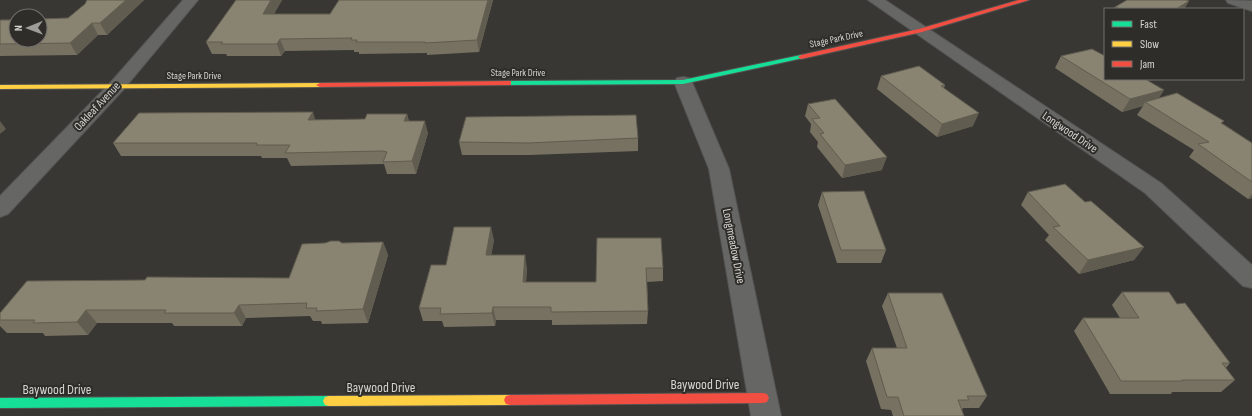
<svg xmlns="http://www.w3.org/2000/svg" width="1252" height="416" viewBox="0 0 1252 416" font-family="'Sofia Sans Condensed',sans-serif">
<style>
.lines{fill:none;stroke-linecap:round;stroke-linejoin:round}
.street-casing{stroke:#535351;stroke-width:2}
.fast-casing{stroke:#535351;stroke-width:2}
.slow-casing{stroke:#535351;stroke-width:2}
.jam-casing{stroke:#535351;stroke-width:2}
.street{fill:#666664;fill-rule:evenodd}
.fast{fill:#16e098;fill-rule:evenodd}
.slow{fill:#ffcf43;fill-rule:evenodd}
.jam{fill:#f24e42;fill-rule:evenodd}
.wall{fill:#767161}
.shaded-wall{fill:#605c4f}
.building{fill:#898371;stroke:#605c4f}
.labels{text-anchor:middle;stroke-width:4;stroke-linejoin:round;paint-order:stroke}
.far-street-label{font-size:10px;fill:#d5d4d1;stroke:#2f2d29}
.street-label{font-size:12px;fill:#d5d4d1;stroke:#2f2d29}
.near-street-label{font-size:14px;fill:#d5d4d1;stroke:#2f2d29}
</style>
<rect width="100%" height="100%" fill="#383734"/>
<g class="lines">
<g class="street-casing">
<path id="street" d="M183,0H198L123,90L8,214L0,217V196L111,82Z
M868,0H885L1161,183L1252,265V288L1243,286L1145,193Z
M1226,0L1252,1V11L1228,3Z
M683,77L689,78L692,82L729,169L781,416H751L709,169L674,82L677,78Z"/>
</g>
<g class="fast-casing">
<path id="fast" d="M801,55L803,56V58L683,84L508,85L504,83L508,81L683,80Z
M329,396L333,397L335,401L333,405L329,406L0,408V398Z"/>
</g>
<g class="slow-casing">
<path id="slow" d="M320,83L324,85L323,87L0,89V85Z
M510,395L514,396L516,400L514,404L510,405L329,406L325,405L323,401L325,397L329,396Z"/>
</g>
<g class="jam-casing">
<path id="jam" d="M1019,0H1029L922,32L801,59L798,57L801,55L919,29Z
M508,81H511V85L320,87L316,85L320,83Z
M763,393L767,394L769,398L767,402L763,403L510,405L506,404L504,400L506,396L510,395Z"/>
</g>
<use href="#street" class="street"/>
<use href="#fast" class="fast"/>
<use href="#slow" class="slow"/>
<use href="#jam" class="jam"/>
</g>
<path class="wall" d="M87,0H144L107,35H98L77,55L0,56V20L68,18L85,4Z
M236,0H282L274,14H330L493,0L479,52L427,55V53L359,54V52H354V50L285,51L281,56H227L226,54H212L206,42Z
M1189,1L1184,9H1114L1115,7Z
M1061,56L1164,90L1158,99L1222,123L1252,143V198L1248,199L1189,157L1194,150L1137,115L1143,106L1122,112L1055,68Z
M881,76L945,85L944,88L973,126L937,137L877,89Z
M808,104L882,170L842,178L817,147L818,142L810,132L811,124L805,116Z
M407,114L409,121L428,133L416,174H387L384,164L291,166L287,158H262L261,156H121L113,143L365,119Z
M638,138V151L530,155H462L459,142Z
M822,192L886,250L881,263H837L818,205Z
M1028,192L1085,202L1144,247L1134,260L1079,274L1045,240L1049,235L1021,205Z
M597,238L663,268V281L647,282L648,311L647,324L552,325V320H496L495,326L444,327L442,321H423L419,308L446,265L494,240L491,255L527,268L526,282H596Z
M383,242L388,255L368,323L322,324L321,321H313L310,316L246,318L242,326H174L172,323H97L88,335L45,336L43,333H7L0,326V313L145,280L289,278L342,243Z
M1122,292L1177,304L1230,363L1226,368L1235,380L1221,392H1172L1171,394H1110L1074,331L1083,318H1120L1112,305Z
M888,293L987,396L979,408H963L962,410L964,416H893L891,410L881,409L866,361L872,348H897L882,306Z"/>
<path class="shaded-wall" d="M126,0H144L107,35L100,23Z
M271,0H282L267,26L263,14Z
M488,0H493L479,52L477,40Z
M1189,1L1184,9H1176Z
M92,23L98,35L77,55L70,43Z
M280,39L285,51L281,56L277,44Z
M1164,90L1156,102H1145L1143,106L1122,112L1130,99Z
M313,112L317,125L308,120Z
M979,113L973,126L937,137L942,124Z
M407,114L410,127L404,121Z
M0,121L6,129L0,134Z
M425,121L428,133L416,174L412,161Z
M887,157L882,170L842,178L845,165Z
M1252,193V198L1248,199Z
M491,227L494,240L489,268L486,255Z
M383,242L388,255L368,323L363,309Z
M1144,247L1134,260L1079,274L1088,260Z
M525,255L527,268L525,295L523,282Z
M239,305L246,318L242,326L234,313Z
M493,307L496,320L495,326L492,313Z
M86,310L97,323L88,335L77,322Z"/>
<path class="building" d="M87,0H126L100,23H92L70,43L0,44V20H16V40H40V19L68,18L85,4Z
M236,0H271L263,14H330L339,0H488L477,40L425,43V42H356L357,40H351L352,38L280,39L277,44H221L223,42H206Z
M1127,0H1186L1189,1L1176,9H1121L1115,7Z
M1092,49L1105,56V79H1145L1164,90L1130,99L1061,56Z
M919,66L945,85L941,86L979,113L942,124L881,76Z
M1177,93L1224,121L1221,123L1252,143V182L1198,144L1209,142L1145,102Z
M835,99L887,157L845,165L820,134L824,133L812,119L820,118L808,104Z
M313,112L308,120L365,119L367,114H407L404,121H425L412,161L383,162L387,152L383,151L285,153L290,145H256L257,143H113L139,113Z
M636,115L638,138L528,143L459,142L466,117Z
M1065,184L1085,202L1091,201L1144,247L1088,260L1053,227L1060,226L1028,192Z
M864,191L886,250H841L822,192Z
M454,227H491L486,255H525L523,282H596L597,238H661L663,268H646L648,311L551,312V307H493L492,313L440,314L441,308H419L431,265H446Z
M331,241H339L342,243L383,242L363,309L316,311L317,308H306L307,303L239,305L234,313H164L166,310H86L77,322L33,323L35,320H0V313L27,281L145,280L147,277L289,278L302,244L325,243Z
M1122,292H1169L1177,304L1185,303L1230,363H1222L1235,380H1182L1183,381H1121L1083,318H1139Z
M888,293H942L987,396H967L969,400H958L964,416H904L898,397H887L872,348H907Z"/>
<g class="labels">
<g class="far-street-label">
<text transform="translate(836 38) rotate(-12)" y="4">Stage Park Drive</text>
<text x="518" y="76">Stage Park Drive</text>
<text x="194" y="79">Stage Park Drive</text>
</g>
<g class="street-label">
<text transform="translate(97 106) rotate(-47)" y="4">Oakleaf Avenue</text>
<text transform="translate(1070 132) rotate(34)" y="4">Longwood Drive</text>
<text transform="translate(734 246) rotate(79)" y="4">Longmeadow Drive</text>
</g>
<g class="near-street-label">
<text x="705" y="389">Baywood Drive</text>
<text x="381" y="392">Baywood Drive</text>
<text x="57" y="394">Baywood Drive</text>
</g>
</g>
<rect x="1104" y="8" width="140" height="72" fill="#2f2d29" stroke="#71706c"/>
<rect x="1112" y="21" width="20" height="6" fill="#16e098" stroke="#71706c"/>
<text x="1140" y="28" font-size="12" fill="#d5d4d1">Fast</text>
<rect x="1112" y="41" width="20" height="6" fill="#ffcf43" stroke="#71706c"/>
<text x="1140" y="48" font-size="12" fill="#d5d4d1">Slow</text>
<rect x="1112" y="61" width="20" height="6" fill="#f24e42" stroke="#71706c"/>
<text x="1140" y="68" font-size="12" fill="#d5d4d1">Jam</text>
<g transform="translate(28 28) rotate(269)"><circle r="19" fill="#2f2d29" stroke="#71706c"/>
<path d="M0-3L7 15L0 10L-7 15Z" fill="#9e9d9a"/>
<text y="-6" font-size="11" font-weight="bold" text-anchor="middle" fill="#d5d4d1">N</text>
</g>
</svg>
